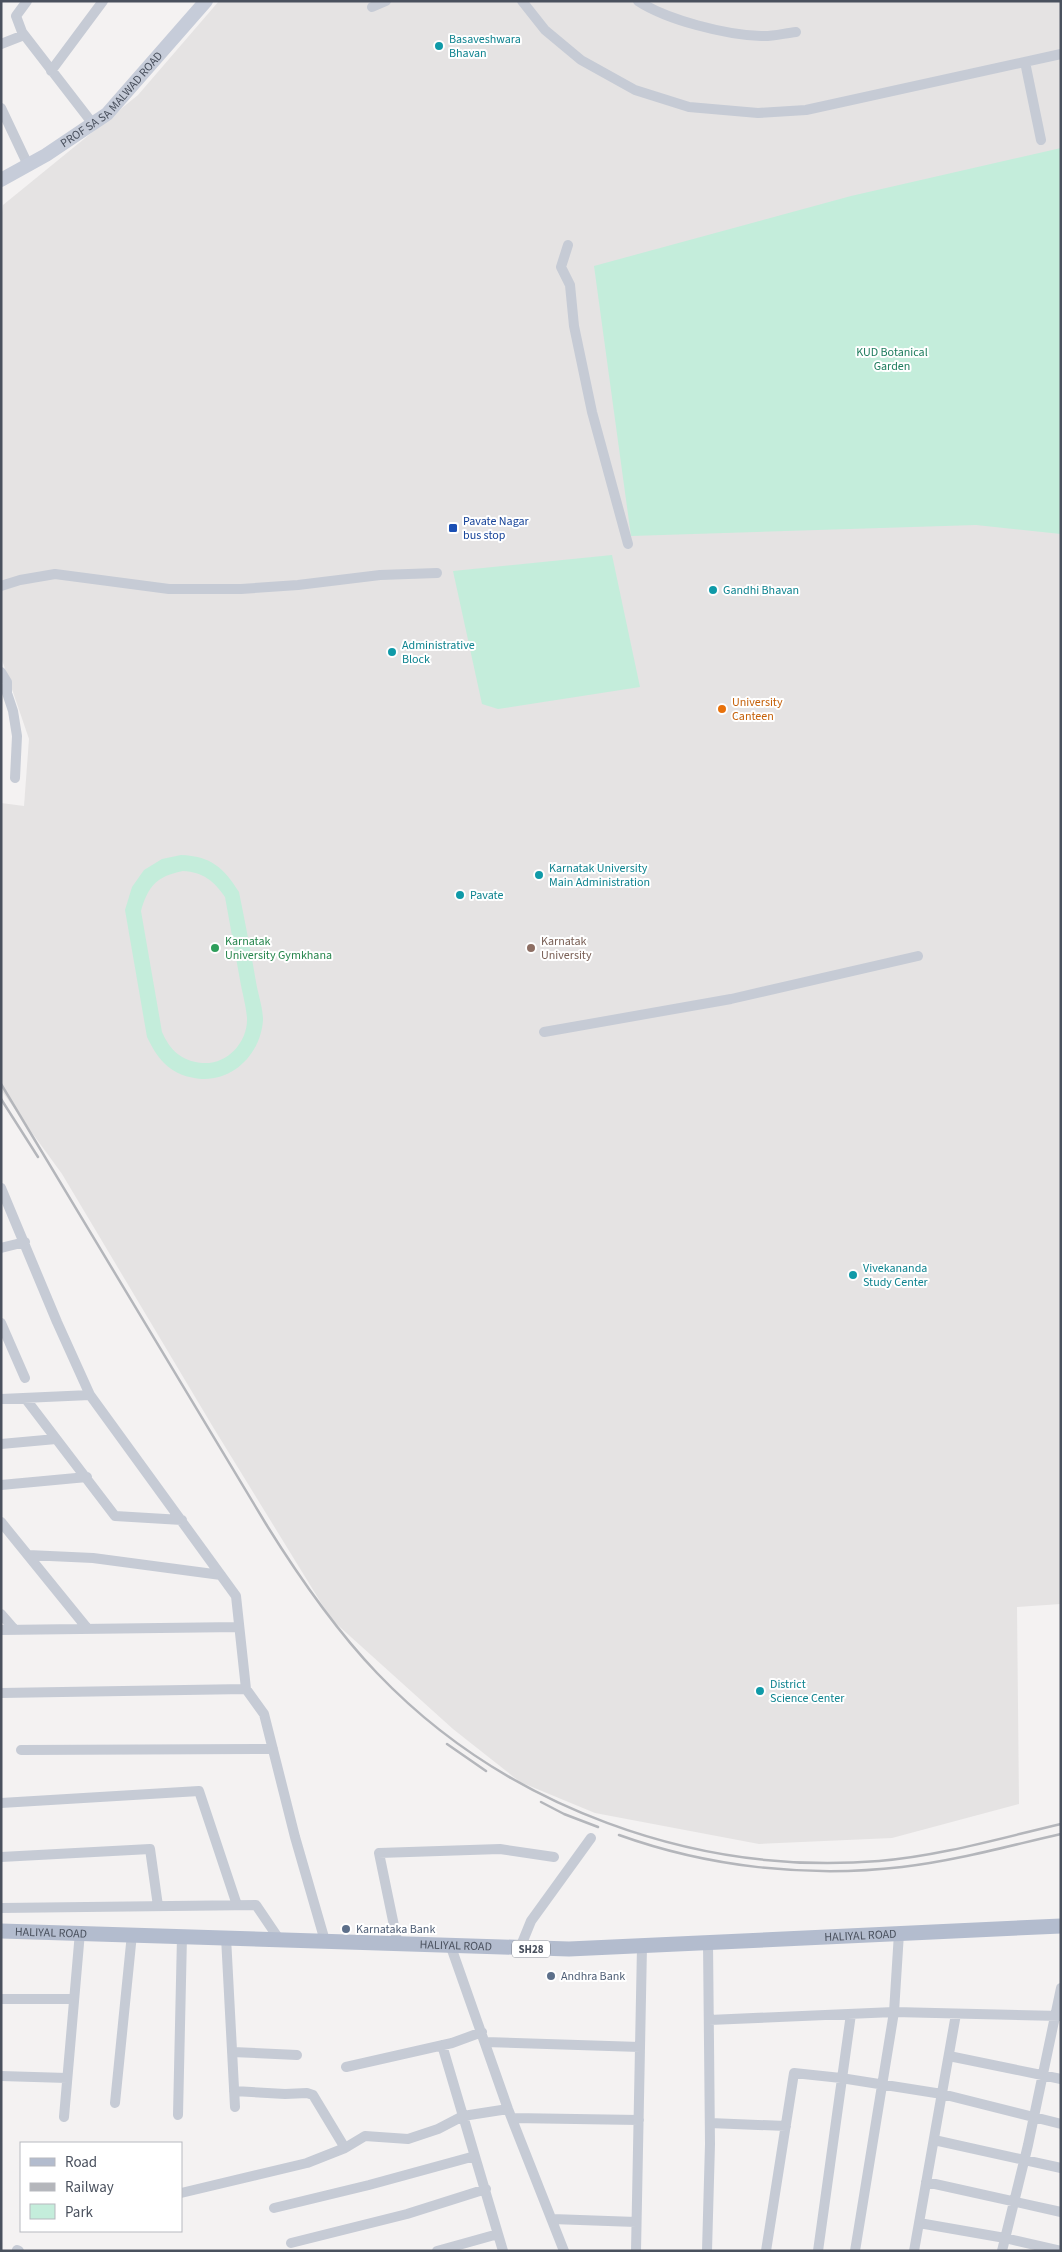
<svg xmlns="http://www.w3.org/2000/svg" width="1062" height="2252" viewBox="0 0 1062 2252" font-family="'Source Sans 3',sans-serif">
<style>
.education{fill:#e5e3e3}
.green{fill:#c4eddb;fill-rule:evenodd}
.lines{fill:none;stroke-linecap:round;stroke-linejoin:round}
.street{stroke:#c6cbd5;stroke-width:10}
.secondary{stroke:#c6ccd9;stroke-width:14}
.primary{stroke:#b3bcce;stroke-width:15}
.rail{stroke:#b4b6bb;stroke-width:2.5}
.culture-dot{fill:#0f9aa8;stroke:#fff;stroke-width:2}
.transit-dot{fill:#1a4fb4;stroke:#fff;stroke-width:2}
.food-dot{fill:#e8710a;stroke:#fff;stroke-width:2}
.leisure-dot{fill:#2e9e5b;stroke:#fff;stroke-width:2}
.education-dot{fill:#8d6e63;stroke:#fff;stroke-width:2}
.service-dot{fill:#5c6f8a;stroke:#fff;stroke-width:2}
.labels{text-anchor:middle;stroke-width:4;stroke-linejoin:round;paint-order:stroke}
.shield{fill:#fff;stroke:#80858e;stroke-width:1}
.shield-label{font-size:11px;font-weight:bold;fill:#4a515e}
.culture-label{font-size:12px;fill:#0d838f;stroke:#fff;text-anchor:start}
.street-label{font-size:12px;fill:#4a515e;stroke:#fff}
.park-label{font-size:12px;fill:#1e7c5d;stroke:#fff}
.transit-label{font-size:12px;fill:#164399;stroke:#fff;text-anchor:start}
.food-label{font-size:12px;fill:#c56008;stroke:#fff;text-anchor:start}
.leisure-label{font-size:12px;fill:#27864d;stroke:#fff;text-anchor:start}
.education-label{font-size:12px;fill:#785e54;stroke:#fff;text-anchor:start}
.service-label{font-size:12px;fill:#4e5e75;stroke:#fff;text-anchor:start}
</style>
<rect width="100%" height="100%" fill="#f4f2f2"/>
<path class="education" d="M219,1H1061V1604L1017,1607L1019,1804L892,1838L759,1844L595,1813L520,1782L453,1729L331,1619L213,1427L62,1174L1,1090V803L24,806L29,739L1,657V219L3,205L138,95Z"/>
<path class="green" d="M1061,148V534L976,525L631,536L594,266L851,196Z
M612,555L640,687L498,709L482,704L453,571Z
M181,855C211,856 224,868 239,892C245,922 251,952 256,982C258,994 263,1008 263,1020C261,1052 235,1081 201,1079C172,1076 159,1062 147,1037L125,910L132,887L144,870L162,859ZM183,871C203,872 214,881 225,897C230,925 235,952 240,980C242,992 246,1005 247,1018C248,1042 227,1065 202,1063C181,1061 170,1050 162,1032L141,911C148,886 157,876 183,871Z"/>
<g class="lines">
<path class="street" d="M27,1L16,16L22,32L93,124
M522,1L545,30L581,60L635,90L689,107L758,113L806,110L1061,54
M638,1C667,20 726,35 761,36C772,37 785,33 796,32
M372,7L386,1
M1,44L24,35
M1025,62L1041,140
M51,71L103,1
M1,108L28,165
M568,245L561,267L570,285L574,326L592,412L628,544
M1,586L20,580L55,574L169,589H241L298,585L380,575L437,573
M1,672L7,682V693L13,711L17,736L15,778
M544,1032L731,999L918,956
M1,1188L57,1322L90,1395L236,1596L246,1689L264,1714L295,1837L325,1941
M1,1248L25,1242
M1,1323L25,1378
M25,1398L115,1516L182,1520
M1,1399L90,1395
M1,1444L56,1439
M1,1485L87,1477
M1,1522L87,1628
M28,1555L93,1558L221,1575
M1,1614L14,1629
M1,1630L239,1627
M1,1693L246,1689
M21,1750L273,1749
M1,1803L199,1791L237,1905
M1,1857L150,1849L158,1906
M1,1908L256,1905L279,1939
M226,1937L235,2107
M398,1945L379,1853L500,1849L554,1857
M451,1947L508,2109L564,2251
M520,1948L531,1921L591,1838
M1,1999H74
M709,2020L894,2012L1061,2016
M485,2042L640,2047
M442,2045L503,2251
M232,2052L297,2055
M949,2056L1061,2079
M346,2067L452,2043L482,2032
M1,2076L67,2078
M234,2091L285,2094L307,2093L313,2095L345,2148
M115,2103L132,1934
M178,2115L182,1936
M64,2117L80,1932
M512,2118L639,2120
M710,2123L786,2126
M934,2140L1061,2168
M926,2182L1061,2212
M181,2193L307,2163L345,2148L365,2136L408,2139L438,2129L463,2116L508,2109
M274,2208L369,2185L475,2156
M552,2219L636,2222
M919,2223L1005,2238L1061,2251
M291,2243L407,2214L486,2189
M17,2250L19,2251
M437,2251L498,2234
M636,2251L642,1946
M707,2251L710,2144L708,1942
M766,2251L794,2073L841,2078L942,2094L1061,2124
M818,2251L851,2014
M855,2251L894,2012L899,1933
M914,2251L956,2014
M1002,2251L1028,2145L1061,1988"/>
<path class="secondary" id="s1" d="M1,180L46,155L107,114L206,1"/>
<path class="primary" id="s2" d="M1,1931L569,1949L1061,1926"/>
<path class="rail" d="M1,1084L266,1524C299,1577 334,1628 377,1673C505,1807 695,1876 879,1861C940,1856 1001,1838 1061,1824
M1,1099L38,1157
M447,1744L486,1771
M541,1802L564,1814L598,1827
M619,1835C708,1867 807,1878 902,1867C955,1861 1008,1846 1061,1834"/>
</g>
<g class="culture-dot">
<circle cx="439" cy="46" r="5"/>
<circle cx="713" cy="590" r="5"/>
<circle cx="392" cy="652" r="5"/>
<circle cx="539" cy="875" r="5"/>
<circle cx="460" cy="895" r="5"/>
<circle cx="853" cy="1275" r="5"/>
<circle cx="760" cy="1691" r="5"/>
</g>
<rect class="transit-dot" x="448" y="523" width="10" height="10" rx="2.5"/>
<circle class="food-dot" cx="722" cy="709" r="5"/>
<circle class="leisure-dot" cx="215" cy="948" r="5"/>
<circle class="education-dot" cx="531" cy="948" r="5"/>
<g class="service-dot">
<circle cx="346" cy="1929" r="5"/>
<circle cx="551" cy="1976" r="5"/>
</g>
<g class="labels">
<rect class="shield" x="512" y="1940.5" width="38" height="17" rx="4"/>
<g class="shield-label">
<text x="531" y="1953">SH28</text>
</g>
<g class="culture-label">
<text x="449" y="43">Basaveshwara<tspan x="449" dy="14">Bhavan</tspan></text>
<text x="723" y="594">Gandhi Bhavan</text>
<text x="402" y="649">Administrative<tspan x="402" dy="14">Block</tspan></text>
<text x="549" y="872">Karnatak University<tspan x="549" dy="14">Main Administration</tspan></text>
<text x="470" y="899">Pavate</text>
<text x="863" y="1272">Vivekananda<tspan x="863" dy="14">Study Center</tspan></text>
<text x="770" y="1688">District<tspan x="770" dy="14">Science Center</tspan></text>
</g>
<g class="street-label">
<text dy="4" stroke="none"><textPath href="#s1" startOffset="138">PROF SA SA MALWAD ROAD</textPath></text>
<text dy="4" stroke="none"><textPath href="#s2" startOffset="50">HALIYAL ROAD</textPath></text>
<text dy="4" stroke="none"><textPath href="#s2" startOffset="860">HALIYAL ROAD</textPath></text>
<text dy="4" stroke="none"><textPath href="#s2" startOffset="455">HALIYAL ROAD</textPath></text>
</g>
<g class="park-label">
<text x="892" y="356">KUD Botanical<tspan x="892" dy="14">Garden</tspan></text>
</g>
<g class="transit-label">
<text x="463" y="525">Pavate Nagar<tspan x="463" dy="14">bus stop</tspan></text>
</g>
<g class="food-label">
<text x="732" y="706">University<tspan x="732" dy="14">Canteen</tspan></text>
</g>
<g class="leisure-label">
<text x="225" y="945">Karnatak<tspan x="225" dy="14">University Gymkhana</tspan></text>
</g>
<g class="education-label">
<text x="541" y="945">Karnatak<tspan x="541" dy="14">University</tspan></text>
</g>
<g class="service-label">
<text x="356" y="1933">Karnataka Bank</text>
<text x="561" y="1980">Andhra Bank</text>
</g>
</g>
<rect width="1062" height="2252" fill="none" stroke="#4a515e" stroke-width="5"/>
<rect x="20" y="2142" width="162" height="90" fill="#ffffff" stroke="#b7b9bf"/>
<rect x="30" y="2158" width="25" height="8" fill="#b3bcce" stroke="#b7b9bf"/>
<text x="65" y="2167" font-size="15" fill="#4a515e">Road</text>
<rect x="30" y="2183" width="25" height="8" fill="#b4b6bb" stroke="#b7b9bf"/>
<text x="65" y="2192" font-size="15" fill="#4a515e">Railway</text>
<rect x="30" y="2204" width="25" height="15" fill="#c4eddb" stroke="#b7b9bf"/>
<text x="65" y="2217" font-size="15" fill="#4a515e">Park</text>
</svg>
